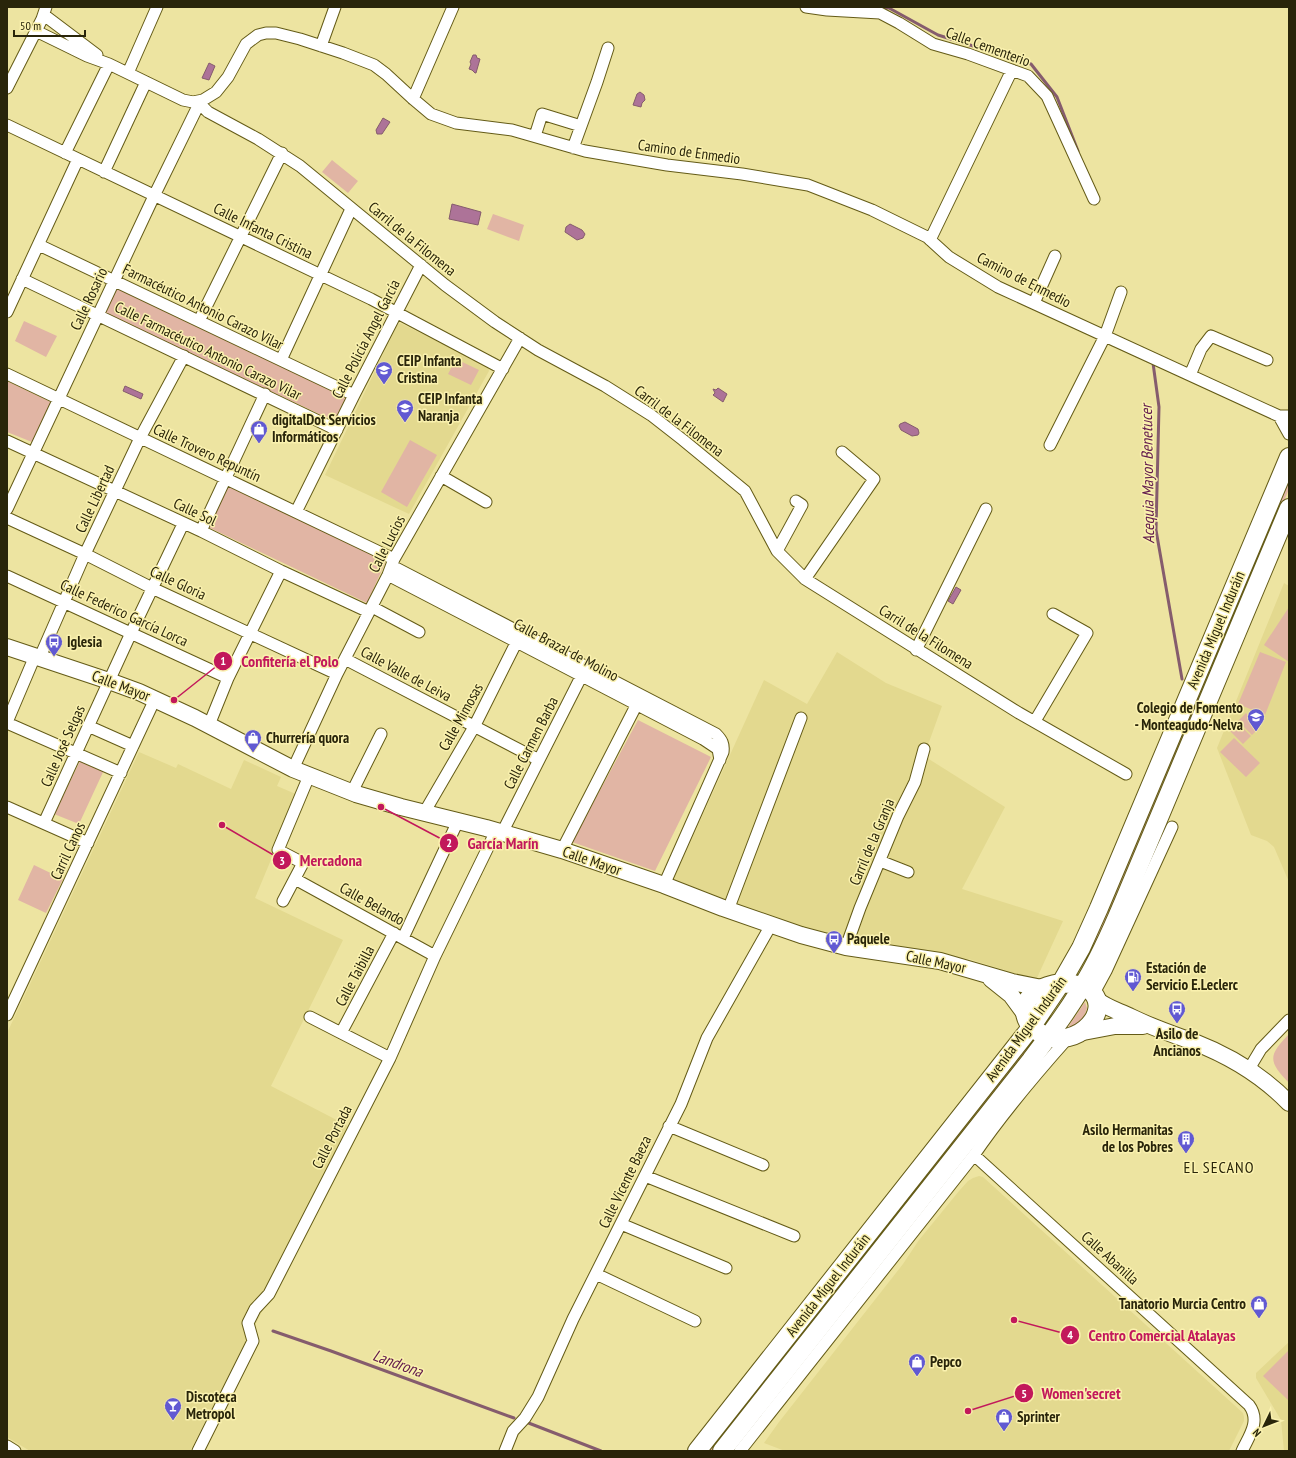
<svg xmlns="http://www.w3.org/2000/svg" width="1296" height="1458" viewBox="0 0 1296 1458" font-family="'PT Sans Narrow',sans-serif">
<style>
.built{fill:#e3d98f}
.green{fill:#e1b5a4}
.water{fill:#ad7398;stroke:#855c6d}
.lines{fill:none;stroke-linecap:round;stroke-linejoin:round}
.stream{stroke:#855c6d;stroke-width:3}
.minor-casing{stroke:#645b17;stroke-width:13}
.secondary-casing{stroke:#645b17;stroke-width:18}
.primary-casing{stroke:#645b17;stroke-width:20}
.minor{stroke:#fff;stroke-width:11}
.secondary{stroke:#fff;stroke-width:16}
.primary{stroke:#fff;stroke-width:18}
.labels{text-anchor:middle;stroke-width:3;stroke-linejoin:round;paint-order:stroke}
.street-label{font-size:15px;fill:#29250a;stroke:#faf1ae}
.poi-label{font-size:15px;font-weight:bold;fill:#29250a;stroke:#faf1ae;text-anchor:start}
.water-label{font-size:16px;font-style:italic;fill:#611a4c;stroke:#faf1ae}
.neighbourhood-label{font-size:16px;letter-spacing:1px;fill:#29250a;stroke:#faf1ae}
.leader{fill:none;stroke:#c2185b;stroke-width:1.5}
.callout-dot{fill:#c2185b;stroke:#faf1ae;stroke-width:1.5}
.mark-label{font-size:12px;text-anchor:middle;font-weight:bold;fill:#fff}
.callout-label{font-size:16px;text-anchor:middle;font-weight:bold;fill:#c2185b;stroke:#faf1ae;stroke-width:3;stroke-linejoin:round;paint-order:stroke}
</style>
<rect width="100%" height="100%" fill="#ede4a1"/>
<path class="built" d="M400,323L488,366L489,371L409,514L325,475L397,325Z
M1284,583L1289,586V882L1274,847L1267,841L1251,835L1217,748Z
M837,652L886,683L942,706L924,756L1005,807L962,889L1063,921L1036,980L969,959L919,957L877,952L670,887L764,680L807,704Z
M139,752L176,768L178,764L231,789L244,760L281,777L277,786L298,795L255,898L343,940L271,1086L356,1130L190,1451H30L7,1437V1033Z
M979,1176L983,1177L1243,1413L1244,1417V1421L1229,1451H785L764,1443L779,1422L903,1264L919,1240L959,1191L968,1181L973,1178Z
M1289,1342V1451H1284L1281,1420L1256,1378V1373Z"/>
<path class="green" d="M332,160L358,181L348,193L322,172Z
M493,214L524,225L519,241L487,229Z
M117,288L348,398L336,422L105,313Z
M24,321L57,336L46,357L15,341Z
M456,359L479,370L471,385L448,374Z
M7,381L51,402L32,442L7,432Z
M410,440L437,455L407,507L381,492Z
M1289,474V489L1168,780L1095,947L1091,944Z
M226,484L386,561L367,603L206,526Z
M1289,607V662L1264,645Z
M1260,652L1286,662L1265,715L1238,704Z
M1246,713L1260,727L1252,735L1238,721Z
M638,720L711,757L655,871L572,842Z
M1237,722L1251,736L1243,744L1229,730Z
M1234,738L1260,763L1246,777L1220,752Z
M81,759L104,770L79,824L54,814Z
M34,865L63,879L46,913L18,900Z
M1085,1002L1087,1008C1083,1021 1079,1025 1066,1030Z
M1289,1034V1083C1268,1061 1268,1056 1289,1034Z
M1026,1046L1031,1050L714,1451H706Z
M1289,1350V1399L1288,1400L1263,1376Z"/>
<path class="water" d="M473,55H476L477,58L480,59L476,73H475L472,70L469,69L471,64L470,62Z
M209,63L215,66L209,80L202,78Z
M640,92L644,95L645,100L642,103L641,107L633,105L637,94Z
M383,118L390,122L382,134H377L376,130Z
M452,204L481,212L478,225L449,219Z
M570,224L582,230L585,234L583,238L577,240L565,232L566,227Z
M125,386L143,394L141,399L123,391Z
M718,388L727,394L723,402L713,395L715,393L713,389L716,390Z
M905,422L918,429L919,433L918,435L912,436L901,430L899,426L900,424Z
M956,587L961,590L953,604L948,601Z"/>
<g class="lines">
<path class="stream" d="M879,8H889L938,35L1031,64L1057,97L1078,151
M1153,363L1159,407L1156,530L1182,679
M273,1331L331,1351L514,1418
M524,1424L526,1422L601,1451"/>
<g class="minor-casing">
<path id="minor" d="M806,7L827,10L880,13L899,23L933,44L968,54L1028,76L1047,96L1094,199
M44,15L97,55
M36,31L87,56L109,64L183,100L193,102L203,100L216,92L228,77L246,44L258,35L266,33H276L300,39L343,53L374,65L386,74L412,98L431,114L456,123L512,130L585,151L667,165L742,174L808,185L872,210L927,237L949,257L998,287L1279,416H1289
M321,46L335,7
M128,73L157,7
M7,88L42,19L46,7
M413,99L453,7
M198,102L208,112L258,139L300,166L445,285L495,322L538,350L605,386L651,415L683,440L745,491L777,551L805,579L1019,713L1126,774
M7,125L371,299L503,369
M535,136L542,114L581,126
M573,148L597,82L608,48
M65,153L109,64
M104,172L146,82
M930,240L1012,70
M39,245L354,395
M22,279L337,430
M1034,303L1055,256
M7,312L78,159
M199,321L282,153
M281,360L351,209
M7,374L394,559
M1190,375L1201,349L1211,336L1267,360
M1279,416L1289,434
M7,441L201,531L281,571L369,612
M1050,445L1105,336L1121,292
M441,476L486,502
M7,509L154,196L199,104
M296,512L354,395L421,265
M7,518L85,554L152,588L337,674
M201,531L265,394
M777,551L802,505L796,501
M392,566L716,734C722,740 724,744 723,752L664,885
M388,575L703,739L718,749L720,760
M7,576L228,678
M805,579L874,479L842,452
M372,607L419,632
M916,650L986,509
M40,657L85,554L140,438L184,356
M345,659L539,760
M1035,721L1087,633L1053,614
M7,722L35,656
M7,723L121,773
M209,725L228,678L281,571
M88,726L133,746
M293,769L337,674L388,575L394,559L520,338
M352,792L381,734
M7,807L88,843
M424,813L474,727L520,635
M44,823L131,633L183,524
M502,833L585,669
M562,850L640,698
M880,861L908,872
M295,879L435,956
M283,901L303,863L278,850L309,776
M728,910L801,718
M403,938L458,821
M846,947L860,908L898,816L915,782L924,749
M1093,995L1106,971L1172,827
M7,1015L155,699
M310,1017L390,1058
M341,1033L394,933
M1249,1069L1261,1049L1289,1020
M669,1126L763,1165
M974,1155L1249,1405C1261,1421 1249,1436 1242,1451
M645,1176L794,1236
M621,1224L726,1268
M596,1274L695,1321
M7,1446L15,1451
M198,1451L253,1341L248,1323L255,1309L269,1294L390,1058L435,956L496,831
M505,1451L513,1431L525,1418L538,1397L573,1319L681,1104L707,1038L771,925
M740,1451L974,1155C1002,1114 1035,1075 1068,1038"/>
</g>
<g class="secondary-casing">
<path id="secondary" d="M7,647L109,681L139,692L195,718L293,769L356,794L401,807L486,828L562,850L664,885L723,908L801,935L846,947L940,961L1012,982L1042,988
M991,979L1011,995L1025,1014
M1096,999C1106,1008 1119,1011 1131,1017C1151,1027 1172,1034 1194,1042C1230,1056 1262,1075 1289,1103
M1078,1033L1115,1026H1143"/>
</g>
<g class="primary-casing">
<path id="primary" d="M1061,983C1070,984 1081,984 1088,989C1119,1010 1068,1062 1031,1026C1026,1021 1023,1011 1026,1003C1032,990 1048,985 1061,983Z
M697,1451L1032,1026L1061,983L1081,948L1099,908L1289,457
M722,1451L1031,1060C1052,1032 1073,1004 1090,973C1105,947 1117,918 1129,889L1289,508"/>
</g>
<use href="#minor" class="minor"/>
<use href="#secondary" class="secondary"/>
<use href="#primary" class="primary"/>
</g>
<defs>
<g id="school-pin" transform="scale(0.9)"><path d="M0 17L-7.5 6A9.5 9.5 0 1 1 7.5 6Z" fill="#6159d2" stroke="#faf1ae"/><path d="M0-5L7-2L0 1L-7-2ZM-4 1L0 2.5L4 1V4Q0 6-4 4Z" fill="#fff"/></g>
<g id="shop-pin" transform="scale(0.9)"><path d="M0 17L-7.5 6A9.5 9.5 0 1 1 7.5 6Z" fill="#6159d2" stroke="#faf1ae"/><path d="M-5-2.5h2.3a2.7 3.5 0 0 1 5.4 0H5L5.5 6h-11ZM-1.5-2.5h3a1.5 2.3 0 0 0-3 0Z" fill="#fff"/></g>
<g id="bus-pin" transform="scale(0.9)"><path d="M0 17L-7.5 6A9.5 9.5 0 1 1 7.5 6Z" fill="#6159d2" stroke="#faf1ae"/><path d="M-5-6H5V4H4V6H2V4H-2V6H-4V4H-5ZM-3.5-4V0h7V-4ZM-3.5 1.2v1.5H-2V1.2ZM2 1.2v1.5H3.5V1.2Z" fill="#fff"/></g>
<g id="fuel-pin" transform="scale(0.9)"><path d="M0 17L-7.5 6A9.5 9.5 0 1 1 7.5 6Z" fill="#6159d2" stroke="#faf1ae"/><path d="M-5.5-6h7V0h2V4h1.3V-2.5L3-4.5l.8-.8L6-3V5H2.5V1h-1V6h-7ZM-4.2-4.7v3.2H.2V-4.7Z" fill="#fff"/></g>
<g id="building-pin" transform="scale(0.9)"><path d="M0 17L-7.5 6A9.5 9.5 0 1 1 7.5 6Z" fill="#6159d2" stroke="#faf1ae"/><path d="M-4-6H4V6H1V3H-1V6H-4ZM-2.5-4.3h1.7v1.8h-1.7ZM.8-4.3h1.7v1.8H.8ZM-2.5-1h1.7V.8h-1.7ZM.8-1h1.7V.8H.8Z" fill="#fff"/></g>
<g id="bar-pin" transform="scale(0.9)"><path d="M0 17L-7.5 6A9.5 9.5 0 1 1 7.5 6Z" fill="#6159d2" stroke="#faf1ae"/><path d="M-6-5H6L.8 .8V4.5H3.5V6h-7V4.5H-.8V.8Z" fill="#fff"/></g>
</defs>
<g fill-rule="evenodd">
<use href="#school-pin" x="384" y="370"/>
<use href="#school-pin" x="405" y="408"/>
<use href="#shop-pin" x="259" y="429"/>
<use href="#bus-pin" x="54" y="642"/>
<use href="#school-pin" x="1256" y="717"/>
<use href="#shop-pin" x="253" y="738"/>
<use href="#bus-pin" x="834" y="939"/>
<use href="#fuel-pin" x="1133" y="977"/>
<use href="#bus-pin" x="1177" y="1009"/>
<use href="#building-pin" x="1186" y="1139"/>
<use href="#shop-pin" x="1259" y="1304"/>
<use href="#shop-pin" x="917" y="1362"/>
<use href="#bar-pin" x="173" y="1406"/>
<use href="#shop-pin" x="1004" y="1417"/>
</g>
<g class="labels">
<g class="street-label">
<text transform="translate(988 47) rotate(20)" y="5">Calle Cementerio</text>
<text transform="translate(689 152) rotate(8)" y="5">Camino de Enmedio</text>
<text transform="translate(263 231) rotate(26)" y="5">Calle Infanta Cristina</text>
<text transform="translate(412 239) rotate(39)" y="5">Carril de la Filomena</text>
<text transform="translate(1024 280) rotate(27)" y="5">Camino de Enmedio</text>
<text transform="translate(89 299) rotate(-65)" y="5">Calle Rosario</text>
<text transform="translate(203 307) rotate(26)" y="5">Farmacéutico Antonio Carazo Vilar</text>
<text transform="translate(366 339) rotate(-63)" y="5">Calle Policía Angel García</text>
<text transform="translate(208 351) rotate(26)" y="5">Calle Farmacéutico Antonio Carazo Vilar</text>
<text transform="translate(679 421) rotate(37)" y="5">Carril de la Filomena</text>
<text transform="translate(207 453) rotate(25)" y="5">Calle Trovero Repuntín</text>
<text transform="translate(95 499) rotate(-65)" y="5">Calle Libertad</text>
<text transform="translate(195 512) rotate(25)" y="5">Calle Sol</text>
<text transform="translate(387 544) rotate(-63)" y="5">Calle Lucios</text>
<text transform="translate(178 583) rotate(25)" y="5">Calle Gloria</text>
<text transform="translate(124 613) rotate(25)" y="5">Calle Federico García Lorca</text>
<text transform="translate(1216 630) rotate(-67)" y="5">Avenida Miguel Induráin</text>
<text transform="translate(926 637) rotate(32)" y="5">Carril de la Filomena</text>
<text transform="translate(566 650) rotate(28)" y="5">Calle Brazal de Molino</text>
<text transform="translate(406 674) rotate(28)" y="5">Calle Valle de Leiva</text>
<text transform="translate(121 686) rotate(21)" y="5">Calle Mayor</text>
<text transform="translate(461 717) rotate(-61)" y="5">Calle Mimosas</text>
<text transform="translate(531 743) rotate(-63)" y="5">Calle Carmen Barba</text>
<text transform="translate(63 746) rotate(-66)" y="5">Calle José Selgas</text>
<text transform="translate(872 842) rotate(-67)" y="5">Carril de la Granja</text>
<text transform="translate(68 851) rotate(-65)" y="5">Carril Canos</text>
<text transform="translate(592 861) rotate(19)" y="5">Calle Mayor</text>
<text transform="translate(372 904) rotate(29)" y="5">Calle Belando</text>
<text transform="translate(936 962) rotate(12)" y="5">Calle Mayor</text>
<text transform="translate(355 976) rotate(-62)" y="5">Calle Taibilla</text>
<text transform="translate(1026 1029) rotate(-54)" y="5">Avenida Miguel Induráin</text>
<text transform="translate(332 1137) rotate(-63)" y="5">Calle Portada</text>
<text transform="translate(625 1182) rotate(-64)" y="5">Calle Vicente Baeza</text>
<text transform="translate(1110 1258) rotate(42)" y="5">Calle Abanilla</text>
<text transform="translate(828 1285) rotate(-52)" y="5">Avenida Miguel Induráin</text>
</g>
<g class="poi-label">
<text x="397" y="366">CEIP Infanta<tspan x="397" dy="17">Cristina</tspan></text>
<text x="418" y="404">CEIP Infanta<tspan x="418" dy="17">Naranja</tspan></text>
<text x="272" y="425">digitalDot Servicios<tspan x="272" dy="17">Informáticos</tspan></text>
<text x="67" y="647">Iglesia</text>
<text x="1243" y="713" text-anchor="end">Colegio de Fomento<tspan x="1243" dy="17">- Monteagudo-Nelva</tspan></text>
<text x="266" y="743">Churrería quora</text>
<text x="847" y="944">Paquele</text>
<text x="1146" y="973">Estación de<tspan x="1146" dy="17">Servicio E.Leclerc</tspan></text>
<text x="1177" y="1039" text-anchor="middle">Asilo de<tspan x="1177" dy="17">Ancianos</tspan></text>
<text x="1173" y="1135" text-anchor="end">Asilo Hermanitas<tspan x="1173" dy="17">de los Pobres</tspan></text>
<text x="1246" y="1309" text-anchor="end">Tanatorio Murcia Centro</text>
<text x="930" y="1367">Pepco</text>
<text x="186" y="1402">Discoteca<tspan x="186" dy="17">Metropol</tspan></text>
<text x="1017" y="1422">Sprinter</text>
</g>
<g class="water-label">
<text transform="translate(1147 474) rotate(-91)" y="6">Acequia Mayor Benetucer</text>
<text transform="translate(398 1363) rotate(20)" y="6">Landrona</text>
</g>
<g class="neighbourhood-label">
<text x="1219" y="1173">EL SECANO</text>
</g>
</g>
<path class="leader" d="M174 700L223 661M381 807L449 843M222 825L282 860M1014 1320L1070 1335M968 1411L1024 1393"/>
<g class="callout-dot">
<circle cx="174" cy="700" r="4"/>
<circle cx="381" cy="807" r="4"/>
<circle cx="222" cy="825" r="4"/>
<circle cx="1014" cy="1320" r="4"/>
<circle cx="968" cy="1411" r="4"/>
<circle cx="223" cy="661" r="10"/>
<circle cx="449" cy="843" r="10"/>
<circle cx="282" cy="860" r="10"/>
<circle cx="1070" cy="1335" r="10"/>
<circle cx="1024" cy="1393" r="10"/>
</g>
<g class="mark-label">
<text x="223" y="665">1</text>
<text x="449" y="847">2</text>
<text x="282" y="865">3</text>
<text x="1070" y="1339">4</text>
<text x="1024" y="1398">5</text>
</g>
<g class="callout-label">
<text x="290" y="667">Confitería el Polo</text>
<text x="503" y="849">García Marín</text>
<text x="331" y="866">Mercadona</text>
<text x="1162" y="1341">Centro Comercial Atalayas</text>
<text x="1081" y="1399">Women'secret</text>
</g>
<rect width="1296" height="1458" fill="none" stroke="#29250a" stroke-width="16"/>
<g transform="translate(1264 1426) rotate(227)" stroke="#faf1ae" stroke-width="3" paint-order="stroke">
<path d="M0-3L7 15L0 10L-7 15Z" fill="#29250a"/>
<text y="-6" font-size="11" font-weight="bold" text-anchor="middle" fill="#29250a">N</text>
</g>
<path d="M14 30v6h71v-6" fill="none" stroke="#29250a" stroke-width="2"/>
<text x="20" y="30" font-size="12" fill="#29250a" stroke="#faf1ae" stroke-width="3" paint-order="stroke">50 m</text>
</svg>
